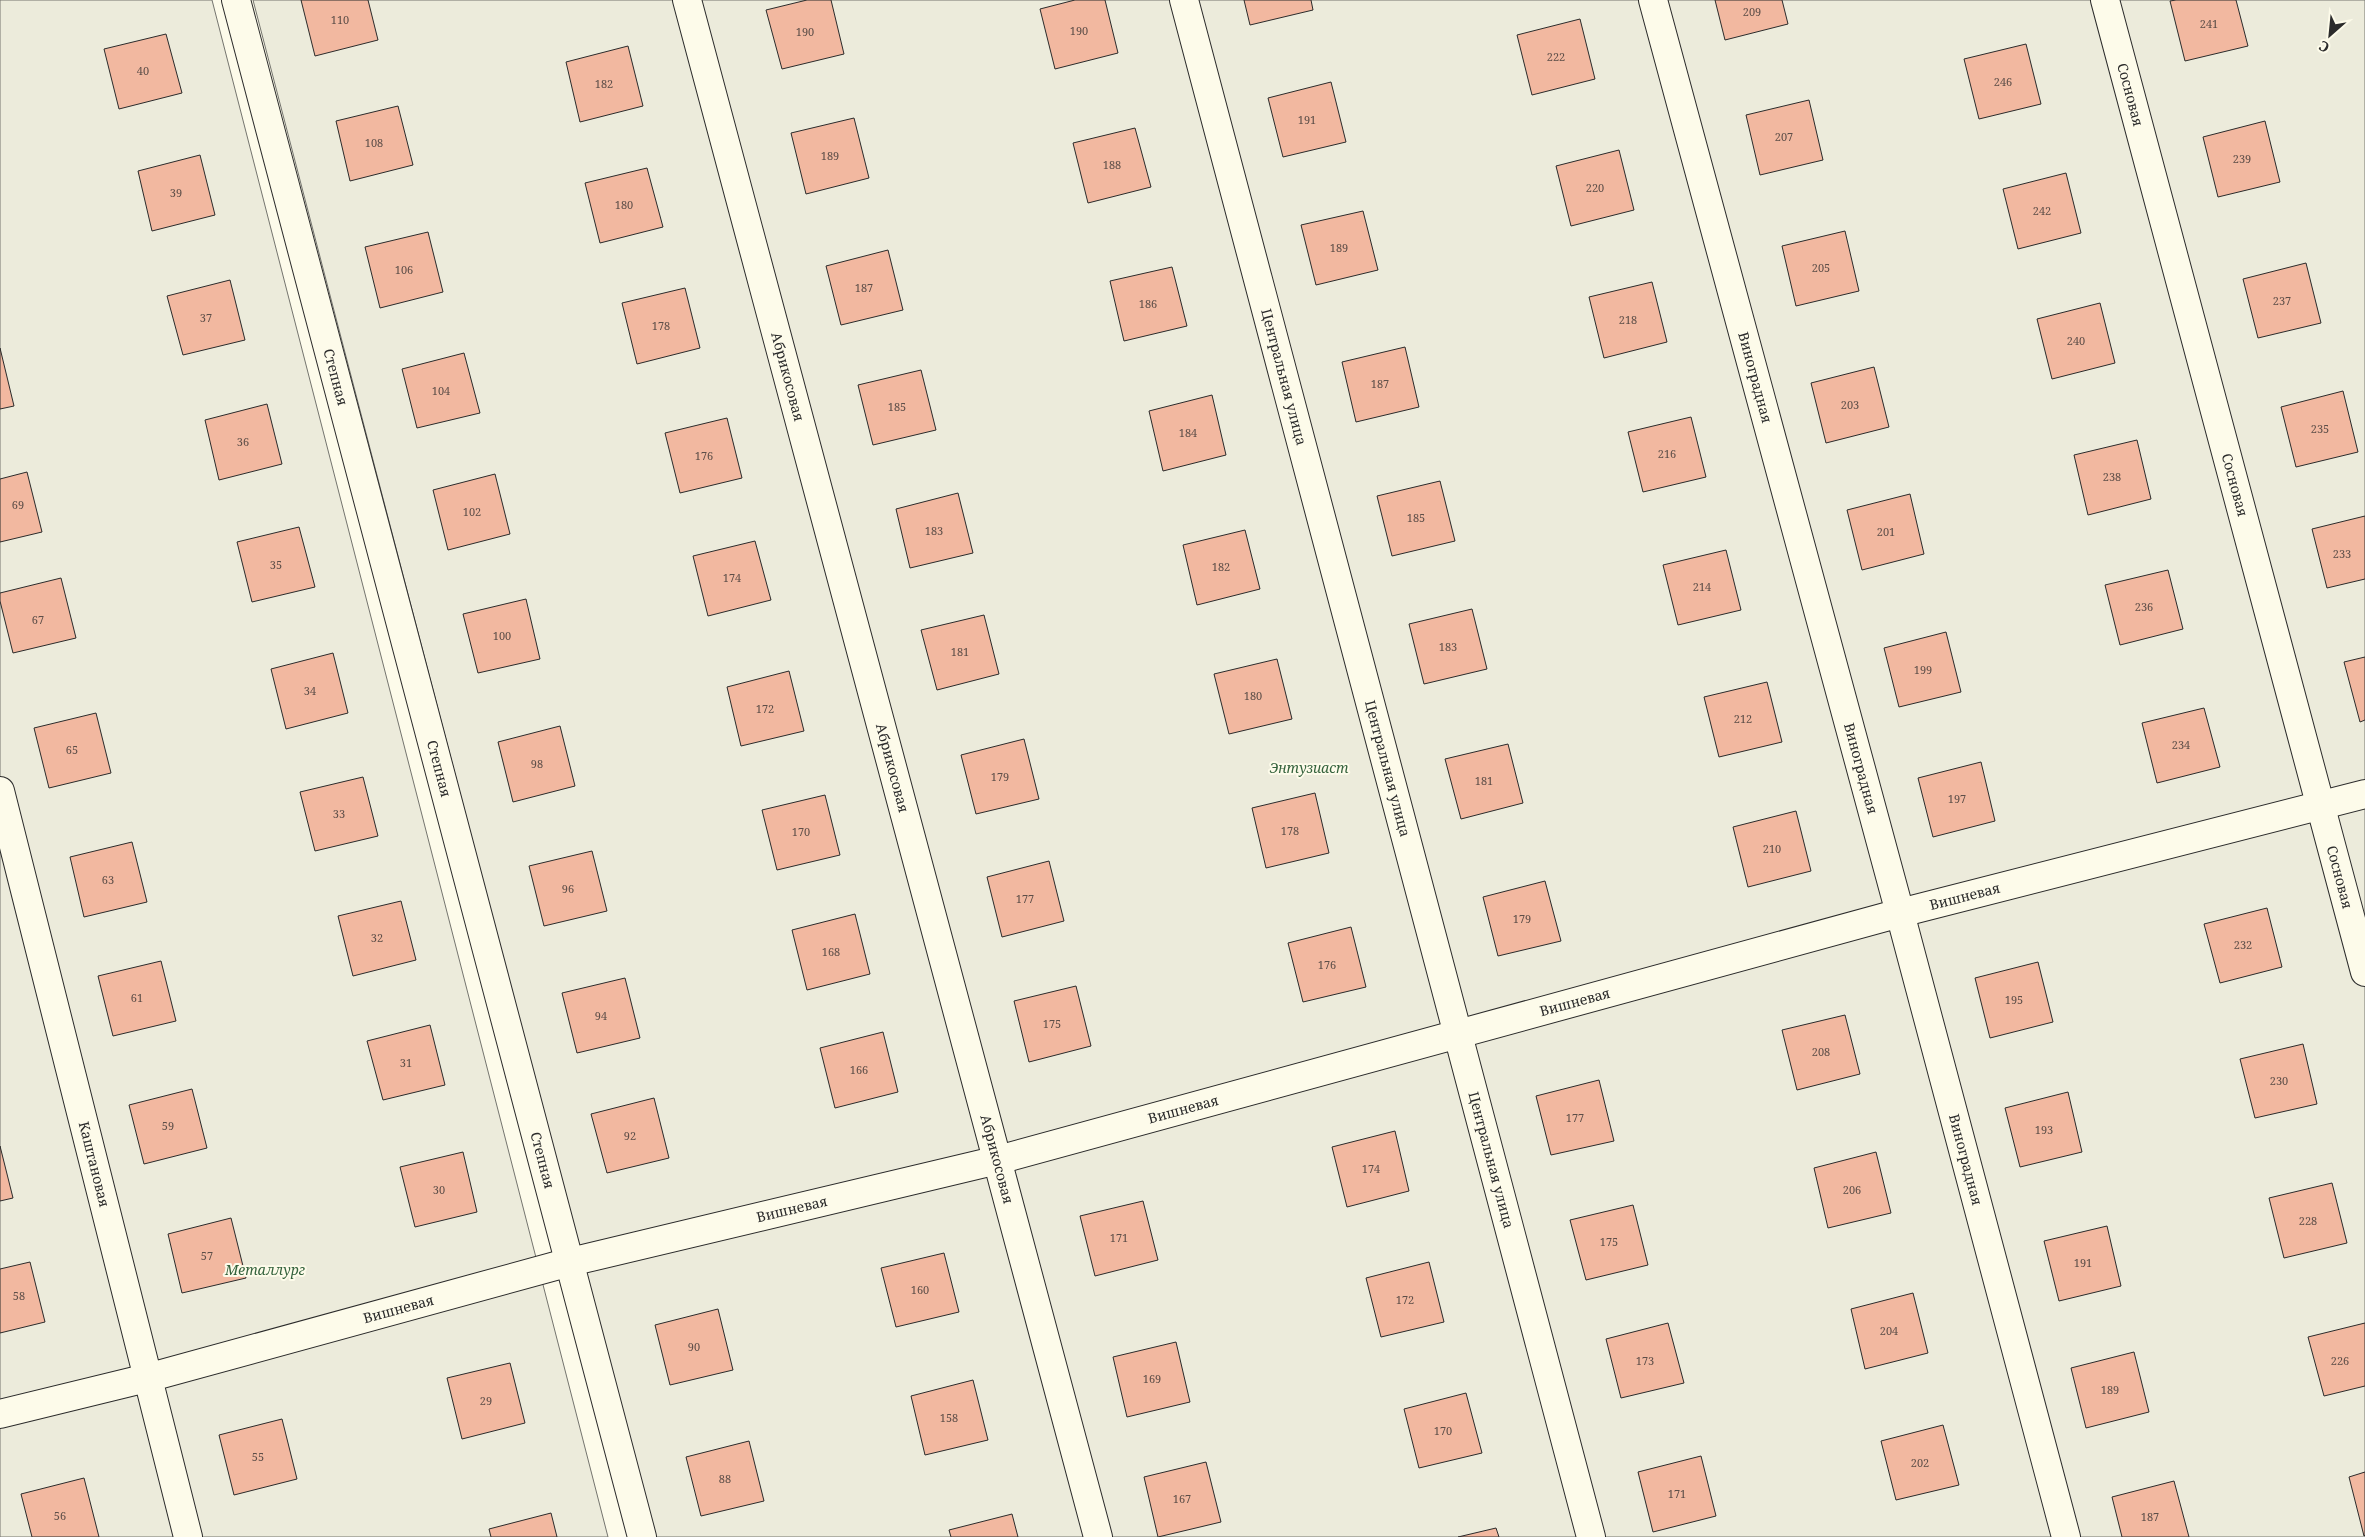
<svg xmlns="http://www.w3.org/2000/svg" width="2365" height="1537" viewBox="0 0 2365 1537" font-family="'Noto Serif',serif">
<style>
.green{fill:#ecebdb;stroke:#74746e}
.building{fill:#f2b8a0;stroke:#2b2b2b}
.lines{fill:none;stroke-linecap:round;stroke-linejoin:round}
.street-casing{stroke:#2b2b2b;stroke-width:30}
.street{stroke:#fdfbea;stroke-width:28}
.labels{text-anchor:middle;stroke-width:4;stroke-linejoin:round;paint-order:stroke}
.number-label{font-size:11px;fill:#5d4e48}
.street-label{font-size:14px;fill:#2b2b2b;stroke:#fdfbea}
.park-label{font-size:14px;font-style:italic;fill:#34623c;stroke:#fdfbea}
</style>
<rect width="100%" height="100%" fill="#fdfbea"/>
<path class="green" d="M0,0H212L608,1537H0Z
M253,0H2365V1537H654Z"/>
<path class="building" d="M301,0H368L378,40L315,56Z
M807,0H831L844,54L782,69L766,10Z
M1075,0H1105L1118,53L1055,69L1040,9Z
M1244,0H1311L1313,10L1250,25Z
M1715,0H1782L1788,24L1725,40Z
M2176,0H2236L2248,46L2185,61L2170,1Z
M1580,19L1595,79L1532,95L1517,35Z
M166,34L182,93L119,109L104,49Z
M2026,44L2041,104L1979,119L1964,59Z
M628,46L643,106L580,122L566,62Z
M1331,82L1346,142L1283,157L1268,98Z
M1809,100L1823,160L1760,175L1746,115Z
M398,106L413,165L350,181L336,121Z
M854,118L869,178L806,194L791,133Z
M2265,121L2280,182L2218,197L2203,137Z
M1135,128L1151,187L1088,203L1073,143Z
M1619,150L1634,210L1571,226L1556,166Z
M200,155L215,215L152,231L138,171Z
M647,168L663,227L600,243L585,183Z
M2066,173L2081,233L2018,249L2003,189Z
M1363,211L1378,270L1316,285L1301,225Z
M1845,231L1859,291L1796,306L1782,246Z
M428,232L443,292L380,308L365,247Z
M888,250L903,310L841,325L826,266Z
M2306,263L2321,323L2258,338L2243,279Z
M1172,267L1187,326L1124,341L1110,281Z
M230,280L245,340L183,355L167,296Z
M1652,282L1667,342L1604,358L1589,297Z
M685,288L700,348L637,364L622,303Z
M2100,303L2115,363L2052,379L2037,319Z
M1405,347L1419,407L1356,422L1342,362Z
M0,348L14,406L0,409Z
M464,353L480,413L417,428L402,369Z
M1874,367L1889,427L1826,443L1811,383Z
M921,370L936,430L873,445L858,385Z
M2343,391L2358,452L2296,467L2281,407Z
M1212,395L1226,455L1163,471L1149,411Z
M267,404L282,464L219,480L205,420Z
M1691,417L1706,477L1643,492L1628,432Z
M727,418L742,478L680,493L665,433Z
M2137,440L2151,499L2088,515L2074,455Z
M27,472L42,532L0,542V479Z
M495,474L510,534L448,550L433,490Z
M1440,481L1455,541L1392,556L1377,496Z
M958,493L973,553L910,568L896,509Z
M1910,494L1924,554L1862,570L1847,510Z
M2365,516V579L2327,588L2312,529Z
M299,527L315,587L252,602L237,542Z
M1245,530L1260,589L1197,605L1183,545Z
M755,541L771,600L708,616L693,556Z
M1726,550L1741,610L1678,625L1663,565Z
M2168,570L2183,629L2120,645L2105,585Z
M61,578L76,638L13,653L0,601V593Z
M526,599L540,659L478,673L463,614Z
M1472,609L1487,669L1424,684L1409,624Z
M984,615L999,674L937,690L921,630Z
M1946,632L1961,692L1899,707L1884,648Z
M333,653L348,713L286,729L271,669Z
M2365,657V720L2360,722L2344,662Z
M1277,659L1292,719L1229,734L1214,674Z
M789,671L804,731L741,746L727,687Z
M1767,682L1782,742L1719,757L1704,697Z
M2204,708L2220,767L2157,783L2142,723Z
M96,713L111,773L49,788L34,728Z
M560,726L575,786L513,802L498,742Z
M1024,739L1039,799L976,814L961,755Z
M1508,744L1523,803L1461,819L1445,759Z
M1981,762L1995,821L1933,837L1918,778Z
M363,777L378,836L315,851L300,792Z
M1315,793L1329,853L1266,868L1252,808Z
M825,795L840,855L777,870L762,810Z
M1796,811L1811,871L1748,887L1733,827Z
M132,842L147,902L84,917L70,857Z
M592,851L607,911L544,926L529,866Z
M1049,861L1064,921L1002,937L987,877Z
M1545,881L1561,941L1498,956L1483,897Z
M401,901L416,960L353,976L338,916Z
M2267,908L2282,967L2220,983L2204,924Z
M855,914L870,974L807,990L792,930Z
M1351,927L1366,987L1303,1002L1288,943Z
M161,961L176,1021L113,1036L98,976Z
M2038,962L2053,1022L1990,1038L1975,978Z
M625,978L640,1038L577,1053L562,993Z
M1076,986L1091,1046L1029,1062L1014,1001Z
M1845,1015L1860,1074L1797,1090L1782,1030Z
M430,1025L445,1085L383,1100L367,1041Z
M883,1032L898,1092L835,1108L820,1048Z
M2303,1044L2317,1104L2255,1118L2240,1059Z
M1599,1080L1614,1141L1551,1155L1536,1096Z
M192,1089L207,1148L144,1164L129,1105Z
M2068,1092L2082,1152L2020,1167L2005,1108Z
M654,1098L669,1158L607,1173L591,1114Z
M1395,1131L1409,1191L1347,1207L1332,1147Z
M0,1146L13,1198L0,1201Z
M463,1152L477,1212L415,1227L400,1167Z
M1876,1152L1891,1213L1828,1228L1814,1168Z
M2332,1183L2347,1243L2284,1258L2269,1198Z
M1143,1201L1158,1260L1095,1276L1080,1216Z
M1633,1205L1648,1265L1586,1280L1570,1220Z
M231,1218L246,1278L182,1293L168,1234Z
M2107,1226L2121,1286L2059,1301L2044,1241Z
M944,1253L959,1312L896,1327L881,1268Z
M30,1262L45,1322L0,1333V1269Z
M1429,1262L1444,1322L1381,1337L1366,1278Z
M1913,1293L1928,1353L1865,1369L1851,1309Z
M718,1309L733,1370L670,1385L655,1325Z
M1668,1323L1684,1383L1621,1398L1606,1339Z
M2365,1323V1386L2324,1396L2308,1337Z
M1176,1342L1190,1402L1127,1417L1113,1357Z
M2134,1352L2149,1412L2086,1428L2071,1368Z
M510,1363L525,1423L462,1439L447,1378Z
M973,1380L988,1440L925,1455L911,1396Z
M1466,1393L1482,1453L1419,1468L1404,1409Z
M282,1419L297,1479L234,1495L219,1435Z
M1943,1425L1959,1485L1896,1500L1881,1441Z
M749,1441L764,1501L701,1516L686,1457Z
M1701,1456L1716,1516L1653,1532L1638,1472Z
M1206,1462L1221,1522L1158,1537L1144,1477Z
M2365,1472V1535L2364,1536L2349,1477Z
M84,1478L99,1537H32L21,1494Z
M2174,1481L2189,1537H2122L2112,1497Z
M551,1513L557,1537H491L489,1529Z
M1012,1514L1018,1537H951L949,1530Z
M1496,1528L1499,1537H1458Z"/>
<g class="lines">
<g class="street-casing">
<g id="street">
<path id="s1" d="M236,0L642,1537"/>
<path id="s2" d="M687,0L1098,1537"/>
<path id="s3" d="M1184,0L1591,1537"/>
<path id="s4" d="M1653,0L1900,913L2066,1537"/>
<path id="s5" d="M2105,0L2365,972"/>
<path id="s6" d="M0,791L188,1537"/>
<path id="s7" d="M0,1414L147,1378L570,1262L998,1160L1900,913L2365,794"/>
</g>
</g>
<use href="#street" class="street"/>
</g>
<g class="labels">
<g class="number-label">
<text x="1752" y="16">209</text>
<text x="340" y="24">110</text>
<text x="2209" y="28">241</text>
<text x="1079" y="35">190</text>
<text x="805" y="36">190</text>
<text x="1556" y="61">222</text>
<text x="143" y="75">40</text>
<text x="2003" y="86">246</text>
<text x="604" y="88">182</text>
<text x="1307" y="124">191</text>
<text x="1784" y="141">207</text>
<text x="374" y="147">108</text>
<text x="830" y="160">189</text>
<text x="2242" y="163">239</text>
<text x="1112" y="169">188</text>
<text x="1595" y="192">220</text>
<text x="176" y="197">39</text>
<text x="624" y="209">180</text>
<text x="2042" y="215">242</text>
<text x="1339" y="252">189</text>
<text x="1821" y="272">205</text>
<text x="404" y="274">106</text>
<text x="864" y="292">187</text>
<text x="2282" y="305">237</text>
<text x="1148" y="308">186</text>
<text x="206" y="322">37</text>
<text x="1628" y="324">218</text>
<text x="661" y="330">178</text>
<text x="2076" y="345">240</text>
<text x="1380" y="388">187</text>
<text x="441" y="395">104</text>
<text x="1850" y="409">203</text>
<text x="897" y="411">185</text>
<text x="2320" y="433">235</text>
<text x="1188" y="437">184</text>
<text x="243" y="446">36</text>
<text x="1667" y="458">216</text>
<text x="704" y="460">176</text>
<text x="2112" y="481">238</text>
<text x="18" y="509">69</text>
<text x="472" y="516">102</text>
<text x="1416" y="522">185</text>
<text x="934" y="535">183</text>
<text x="1886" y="536">201</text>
<text x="2342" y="558">233</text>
<text x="276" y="569">35</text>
<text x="1221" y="571">182</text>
<text x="732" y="582">174</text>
<text x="1702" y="591">214</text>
<text x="2144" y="611">236</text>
<text x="38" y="624">67</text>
<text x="502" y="640">100</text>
<text x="1448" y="651">183</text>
<text x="960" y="656">181</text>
<text x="1923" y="674">199</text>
<text x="310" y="695">34</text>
<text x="1253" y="700">180</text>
<text x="765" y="713">172</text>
<text x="1743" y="723">212</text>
<text x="2181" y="749">234</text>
<text x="72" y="754">65</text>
<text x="537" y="768">98</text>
<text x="1000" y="781">179</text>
<text x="1484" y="785">181</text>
<text x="1957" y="803">197</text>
<text x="339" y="818">33</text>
<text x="1290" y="835">178</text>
<text x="801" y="836">170</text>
<text x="1772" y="853">210</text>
<text x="108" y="884">63</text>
<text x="568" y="893">96</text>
<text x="1025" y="903">177</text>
<text x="1522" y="923">179</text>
<text x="377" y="942">32</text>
<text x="2243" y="949">232</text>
<text x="831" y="956">168</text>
<text x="1327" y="969">176</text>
<text x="137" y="1002">61</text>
<text x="2014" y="1004">195</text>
<text x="601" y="1020">94</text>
<text x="1052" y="1028">175</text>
<text x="1821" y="1056">208</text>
<text x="406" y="1067">31</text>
<text x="859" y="1074">166</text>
<text x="2279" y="1085">230</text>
<text x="1575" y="1122">177</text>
<text x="168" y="1130">59</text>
<text x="2044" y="1134">193</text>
<text x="630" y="1140">92</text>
<text x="1371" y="1173">174</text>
<text x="439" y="1194">30</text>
<text x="1852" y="1194">206</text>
<text x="2308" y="1225">228</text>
<text x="1119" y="1242">171</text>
<text x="1609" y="1246">175</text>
<text x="207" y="1260">57</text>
<text x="2083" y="1267">191</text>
<text x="920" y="1294">160</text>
<text x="19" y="1300">58</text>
<text x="1405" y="1304">172</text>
<text x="1889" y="1335">204</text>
<text x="694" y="1351">90</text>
<text x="1645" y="1365">173</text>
<text x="2340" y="1365">226</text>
<text x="1152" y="1383">169</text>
<text x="2110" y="1394">189</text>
<text x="486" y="1405">29</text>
<text x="949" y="1422">158</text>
<text x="1443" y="1435">170</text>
<text x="258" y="1461">55</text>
<text x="1920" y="1467">202</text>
<text x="725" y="1483">88</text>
<text x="1677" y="1498">171</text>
<text x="1182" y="1503">167</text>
<text x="60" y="1520">56</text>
<text x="2150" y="1521">187</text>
</g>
<g class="street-label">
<text dy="5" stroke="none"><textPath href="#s5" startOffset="98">Сосновая</textPath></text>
<text dy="5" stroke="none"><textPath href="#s1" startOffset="390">Степная</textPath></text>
<text dy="5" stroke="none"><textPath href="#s2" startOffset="390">Абрикосовая</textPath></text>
<text dy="5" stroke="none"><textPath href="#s3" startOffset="390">Центральная улица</textPath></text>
<text dy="5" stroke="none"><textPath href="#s4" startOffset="391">Виноградная</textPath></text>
<text dy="5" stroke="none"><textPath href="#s5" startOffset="502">Сосновая</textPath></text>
<text dy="5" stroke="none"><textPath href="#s1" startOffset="795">Степная</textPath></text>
<text dy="5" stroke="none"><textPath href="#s2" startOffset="795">Абрикосовая</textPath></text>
<text dy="5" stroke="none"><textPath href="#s3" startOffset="795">Центральная улица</textPath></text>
<text dy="5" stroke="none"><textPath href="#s4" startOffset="796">Виноградная</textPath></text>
<text dy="5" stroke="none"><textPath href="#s5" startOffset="908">Сосновая</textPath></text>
<text dy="5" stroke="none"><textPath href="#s7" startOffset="2032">Вишневая</textPath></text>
<text dy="5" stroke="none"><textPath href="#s7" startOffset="1628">Вишневая</textPath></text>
<text dy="5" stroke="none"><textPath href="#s7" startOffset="1222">Вишневая</textPath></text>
<text dy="5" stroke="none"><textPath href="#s4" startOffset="1201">Виноградная</textPath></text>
<text dy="5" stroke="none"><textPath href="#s1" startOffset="1200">Степная</textPath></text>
<text dy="5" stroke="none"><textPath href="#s2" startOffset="1200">Абрикосовая</textPath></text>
<text dy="5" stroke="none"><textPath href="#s3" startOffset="1200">Центральная улица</textPath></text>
<text dy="5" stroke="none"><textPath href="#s6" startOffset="385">Каштановая</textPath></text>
<text dy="5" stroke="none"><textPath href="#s7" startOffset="818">Вишневая</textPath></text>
<text dy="5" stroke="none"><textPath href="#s7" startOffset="412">Вишневая</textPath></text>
</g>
<g class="park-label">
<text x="1309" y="773">Энтузиаст</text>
<text x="265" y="1275">Металлург</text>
</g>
</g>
<g transform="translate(2330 35) rotate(207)" stroke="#fdfbea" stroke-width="4" paint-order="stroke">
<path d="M0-4L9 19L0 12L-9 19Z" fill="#2b2b2b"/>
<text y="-8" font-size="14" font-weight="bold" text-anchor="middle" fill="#2b2b2b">С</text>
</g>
</svg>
